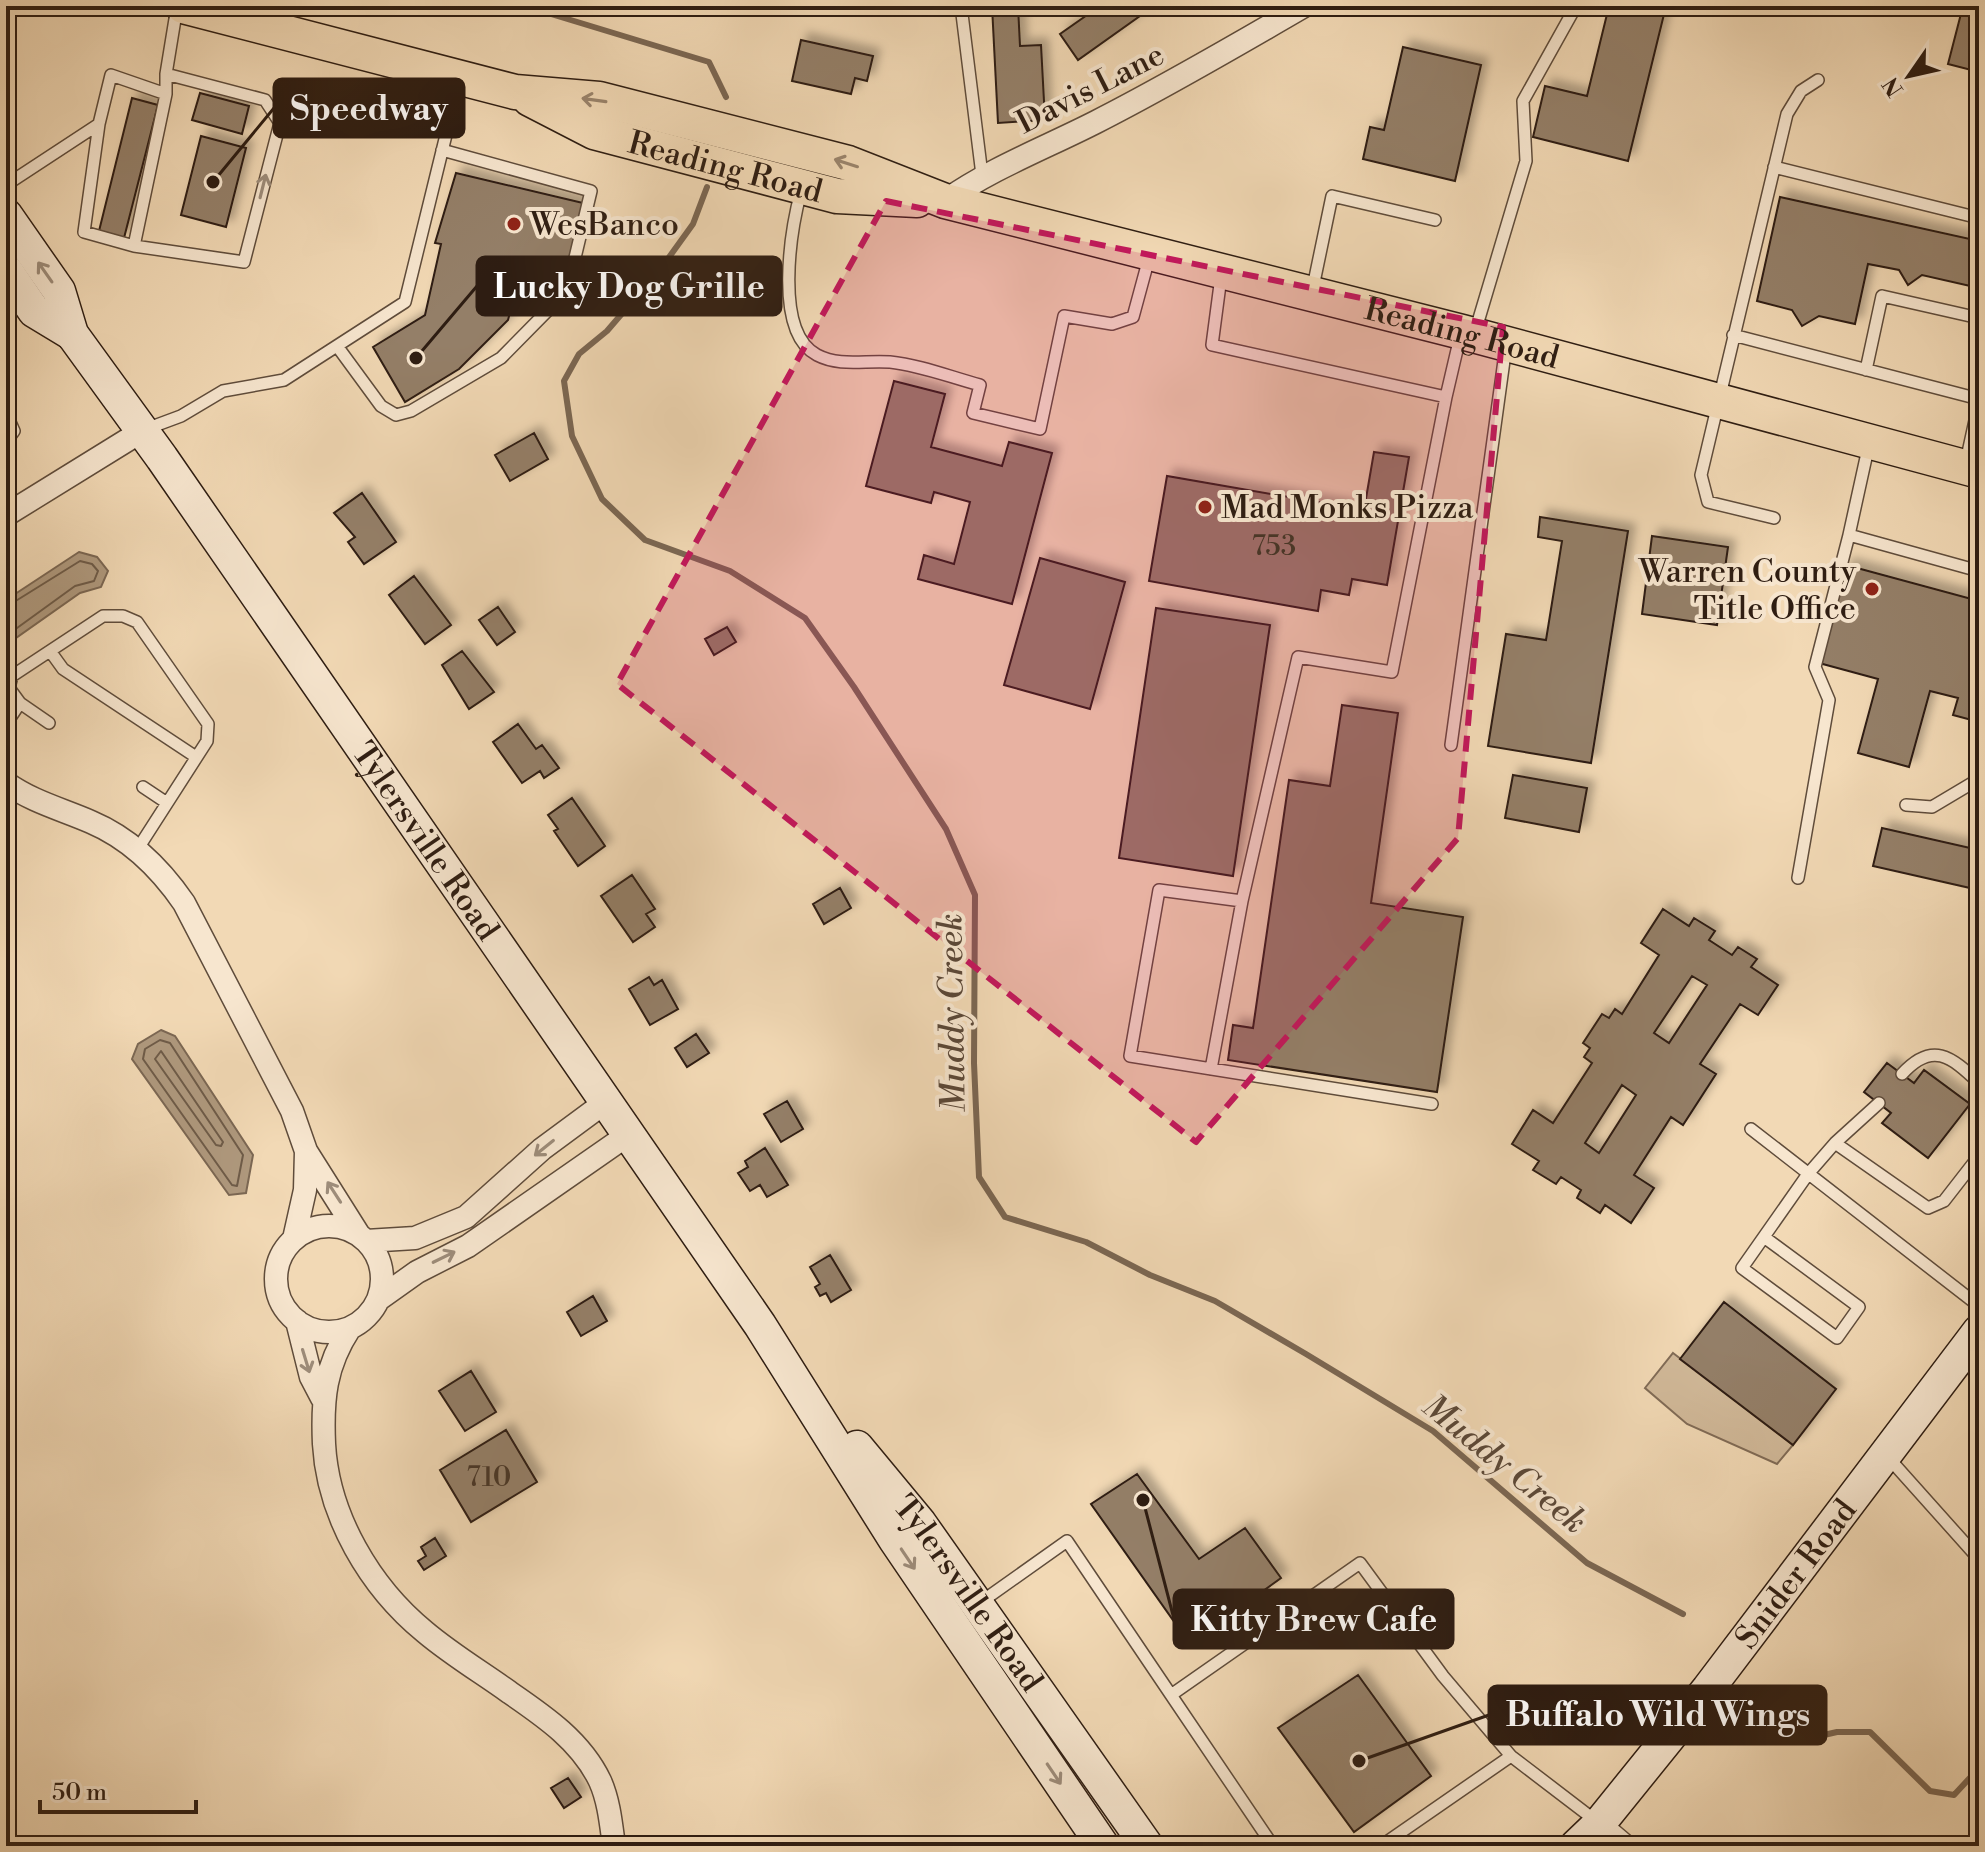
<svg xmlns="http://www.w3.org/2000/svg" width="1985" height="1852" viewBox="0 0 1985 1852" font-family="'Libre Bodoni',serif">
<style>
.green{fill:#d1b999;stroke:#806b56;stroke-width:2}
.water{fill:#af997e;stroke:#7b6753;stroke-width:2}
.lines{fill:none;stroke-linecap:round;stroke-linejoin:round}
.shore{stroke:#6e5b48;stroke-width:2}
.stream{stroke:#7b6753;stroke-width:6}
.building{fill:#947f67;stroke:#2e1d12;stroke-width:2;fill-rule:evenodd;filter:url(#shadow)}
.lane-casing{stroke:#5f4c3b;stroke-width:14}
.street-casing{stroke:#5f4c3b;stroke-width:25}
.secondary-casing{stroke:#2e1d12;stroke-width:35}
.primary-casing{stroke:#2e1d12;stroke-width:37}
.lane{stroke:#f7e6cf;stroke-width:11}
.street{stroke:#f7e6cf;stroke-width:22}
.secondary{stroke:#f7e6cf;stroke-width:32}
.primary{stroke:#f2d9b5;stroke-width:34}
.oneway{stroke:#9a846c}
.oneway2{stroke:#9d8c7a}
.marked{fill:#c2185b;fill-opacity:0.2;stroke:#c2185b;stroke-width:6;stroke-dasharray:16 10;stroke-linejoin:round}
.poi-dot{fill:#8f2418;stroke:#f7e6cf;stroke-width:3}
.labels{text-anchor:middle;stroke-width:8;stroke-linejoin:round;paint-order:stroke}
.number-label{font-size:28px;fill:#483627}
.street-label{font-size:32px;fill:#2e1d12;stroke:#f7e6cf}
.poi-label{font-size:32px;fill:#2e1d12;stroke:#f7e6cf;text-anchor:start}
.water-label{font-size:34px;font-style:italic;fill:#5b4838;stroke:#f7e6cf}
.leader{fill:none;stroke:#2e1d12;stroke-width:3}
.callout-dot{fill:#2e1d12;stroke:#f7e6cf;stroke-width:3}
.callout{fill:#2e1d12;stroke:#2e1d12;stroke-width:3}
.callout-label{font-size:34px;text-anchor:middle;font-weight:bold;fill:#fff}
</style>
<defs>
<filter id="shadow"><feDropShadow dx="7" dy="-7" stdDeviation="4" flood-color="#0004"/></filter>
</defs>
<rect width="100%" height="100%" fill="#f2d9b5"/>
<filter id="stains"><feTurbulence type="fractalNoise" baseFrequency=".0025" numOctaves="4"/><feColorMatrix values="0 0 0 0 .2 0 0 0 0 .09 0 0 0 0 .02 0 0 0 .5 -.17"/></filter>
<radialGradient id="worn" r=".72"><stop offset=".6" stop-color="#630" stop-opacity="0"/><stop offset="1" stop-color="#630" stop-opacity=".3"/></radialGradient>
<path class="green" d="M1673,1353L1793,1445L1777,1464L1687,1424L1645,1388Z"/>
<path class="water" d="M79,552L97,557L108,571L101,587L80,593L6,645V600Z
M161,1030L175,1036L253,1155L246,1193L229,1195L132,1059L138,1044Z"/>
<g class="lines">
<path class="shore" d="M6,607L80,561L92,564L98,571L94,581L75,586L6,636
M160,1040L170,1043L243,1155L237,1186L232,1185L143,1059L145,1049Z
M161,1051L223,1142L221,1146L216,1145L155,1059Z"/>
<path class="stream" d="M551,14L709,62L726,97
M707,187L693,224L662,267L607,331L579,354L564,381L572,436L602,499L645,540L730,571L805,618L854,687L946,829L975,895L974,1063L979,1177L1005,1217L1086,1242L1150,1275L1215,1301L1306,1354L1433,1431L1587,1563L1683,1614
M1760,1710L1802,1740L1837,1732H1870L1930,1791L1954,1795L1979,1768"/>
</g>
<path class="building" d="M992,6H1018L1020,46L1041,45L1045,120L998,123Z
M1100,6H1154L1078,60L1060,34Z
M1609,6H1666L1628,161L1533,137L1545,86L1587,96Z
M1963,6H1979V72L1948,64Z
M801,40L873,56L867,81L855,78L851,94L792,81Z
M1403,47L1481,65L1455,181L1363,159L1370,127L1384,130Z
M200,93L249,106L242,134L192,120Z
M132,98L158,105L124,238L99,231Z
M201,136L246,148L226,227L181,215Z
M456,173L583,203L566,275L523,264L508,320L459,369L405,402L373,347L425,315L441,244L435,243Z
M1780,197L1979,241V288L1922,275L1908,285L1899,270L1868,264L1855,324L1819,316L1802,326L1792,310L1757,301Z
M894,381L945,394L931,447L1002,466L1009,442L1052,453L1012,604L918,579L924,555L954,564L970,502L934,492L931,503L866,486Z
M534,433L548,459L510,481L495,455Z
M1374,452L1409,457L1387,585L1352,579L1349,595L1321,590L1318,611L1149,581L1167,476L1364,510Z
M362,493L396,542L364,564L348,542L355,537L334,513Z
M1540,517L1628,531L1591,763L1488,746L1506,634L1546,640L1562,541L1538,537Z
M1652,536L1728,547L1717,625L1642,614Z
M1040,558L1125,582L1090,709L1004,685Z
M1846,565L1979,601V722L1953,715L1958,698L1930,691L1909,767L1858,753L1878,679L1819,663Z
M414,576L451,625L425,644L389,595Z
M498,607L515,632L497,645L479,620Z
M1156,608L1270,625L1233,876L1119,858Z
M727,627L736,642L714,655L705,639Z
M462,651L494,692L469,709L442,665Z
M1342,705L1398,713L1371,903L1463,917L1437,1092L1228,1060L1233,1025L1253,1028L1289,780L1330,786Z
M518,724L536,749L542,745L559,768L544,778L540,771L522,783L493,742Z
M1513,775L1587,788L1579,832L1505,818Z
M572,798L605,846L578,866L554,831L558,829L548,815Z
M1882,828L1979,850L1970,888L1873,866Z
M632,875L655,909L646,914L655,927L633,942L601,896Z
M840,888L851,908L824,924L813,904Z
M1663,909L1689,926L1694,918L1715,931L1709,940L1732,955L1738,947L1757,959L1751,967L1778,985L1758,1015L1740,1004L1700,1064L1716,1074L1683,1125L1671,1117L1634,1175L1654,1188L1631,1223L1605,1205L1600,1213L1577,1198L1581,1190L1561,1177L1556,1184L1533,1170L1539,1161L1512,1144L1533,1110L1553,1123L1592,1063L1584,1057L1590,1048L1583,1043L1602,1014L1609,1018L1615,1009L1622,1014L1659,955L1641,943ZM1692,976L1707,985L1669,1043L1654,1033ZM1622,1085L1636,1095L1599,1153L1585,1143Z
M649,977L654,985L662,980L678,1009L650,1025L629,989Z
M696,1034L709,1053L687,1067L675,1048Z
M1887,1063L1914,1083L1924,1070L1970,1104L1928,1158L1882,1123L1891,1113L1864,1092Z
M787,1101L803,1129L781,1142L764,1114Z
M765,1148L788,1185L767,1197L760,1185L750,1191L738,1173L748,1167L745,1161Z
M830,1255L851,1290L831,1302L826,1293L820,1296L815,1287L820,1284L810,1267Z
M593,1296L607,1321L581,1336L567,1312Z
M1724,1302L1836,1389L1793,1445L1680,1359Z
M471,1371L496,1412L465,1431L439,1391Z
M506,1430L537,1482L471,1522L440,1470Z
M1137,1474L1199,1559L1245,1528L1281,1578L1202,1635L1180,1630L1091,1504Z
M435,1538L446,1556L424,1570L418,1561L426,1556L421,1547Z
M1358,1675L1431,1776L1354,1832L1278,1728Z
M568,1778L581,1797L564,1808L551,1788Z"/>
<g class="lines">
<g class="lane-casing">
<path id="lane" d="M961,6L982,175
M99,124L84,232L134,246L166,94
M1774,167L1979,218
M6,185L99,124L111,75L166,94V74L177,7
M801,191C791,229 773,332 817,355C840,367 865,360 890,362C920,365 950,377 980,385L973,413L1040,429L1064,316L1112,324L1133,317L1149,258
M134,246L244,262L280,123L265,100L166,74
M1221,277L1212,345L1446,397L1460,337
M1312,292L1332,196L1435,220
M1475,332L1526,161L1523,101L1576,6
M1733,335L1979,399
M337,346L381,406L396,415L411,411L501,358L567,291L591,191L442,150
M1866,370L1882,296L1979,318
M6,413L14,431L6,442
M146,429L181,416L223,391L284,380L405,302L459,82
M1869,444L1849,535L1979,571
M1966,462L1979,402
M1774,518L1708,502L1701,475L1787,114L1801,91L1818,80
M50,651L63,669L196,757
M49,723L20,703L9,688L12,676L103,616H123L137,622L208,724L207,741L137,850
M6,724L20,703
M1451,745L1506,346
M143,787L167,803
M1906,805L1932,807L1979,779
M1798,878L1829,700L1815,667L1849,535
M1242,901L1159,890L1130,1056L1432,1104
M1211,1069L1242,901L1298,657L1392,672L1446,397
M1902,1074C1932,1041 1951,1056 1979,1083
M1751,1129L1979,1306
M1835,1143L1879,1103
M1764,1237L1859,1307L1837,1338L1742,1268L1808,1174L1835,1143L1928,1208L1944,1201L1979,1156
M1886,1455L1979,1559
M981,1602L1067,1541L1171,1695
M1273,1846L1171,1695L1360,1563L1443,1676L1511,1756L1596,1821
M1381,1846L1511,1756"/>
</g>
<g class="street-casing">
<path id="street" d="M945,201C992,168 1045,148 1096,122C1167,86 1235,46 1304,6
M6,515L142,431
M6,783C33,802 61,809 91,822C131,839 160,868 184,903L292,1111L306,1151L359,1235
M276 1279a53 53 0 1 1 106 0a53 53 0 1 1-106 0Z
M294,1239L305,1190L306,1151
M366,1241L415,1238L466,1217L542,1149L607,1101
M379,1299L417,1272L468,1246L629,1134
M297,1321L311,1377L322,1398
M350,1328C325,1366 322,1399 324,1444C328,1516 370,1587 425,1632C451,1654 481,1672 509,1692C544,1716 581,1741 600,1781C609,1801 611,1824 614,1846
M1599,1824L1625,1846"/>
</g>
<g class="secondary-casing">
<g id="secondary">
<path id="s1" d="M6,215L59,291L72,334L162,458L760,1325L895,1540L1103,1846"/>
<path d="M6,270L34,311L72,334"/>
<path id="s2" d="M857,1447L920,1523L1147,1846"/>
<path id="s3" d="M1576,1846L1599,1824L1708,1689L1979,1331"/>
</g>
</g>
<g class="primary-casing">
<g id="primary">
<path id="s4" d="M183,6L515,92L599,99L848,163L945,201L1462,332L1979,471"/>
<path id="s5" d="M530,99L594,132L837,196L917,200"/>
</g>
</g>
<use href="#lane" class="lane"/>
<use href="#street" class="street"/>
<use href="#secondary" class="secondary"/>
<use href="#primary" class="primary"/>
</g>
<defs><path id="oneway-shaft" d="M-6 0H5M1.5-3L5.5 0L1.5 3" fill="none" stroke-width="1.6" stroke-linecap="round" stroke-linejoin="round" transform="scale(2)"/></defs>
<g class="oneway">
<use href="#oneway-shaft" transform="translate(594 100) rotate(-172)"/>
<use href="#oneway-shaft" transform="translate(846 163) rotate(-162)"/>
</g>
<g class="oneway2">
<use href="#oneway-shaft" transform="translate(263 186) rotate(-76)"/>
<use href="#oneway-shaft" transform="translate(45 272) rotate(-125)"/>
<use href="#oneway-shaft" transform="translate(544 1148) rotate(141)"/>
<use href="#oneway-shaft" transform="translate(334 1192) rotate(-123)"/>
<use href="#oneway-shaft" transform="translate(444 1257) rotate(-26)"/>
<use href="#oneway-shaft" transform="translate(306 1361) rotate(73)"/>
<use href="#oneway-shaft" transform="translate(908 1559) rotate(56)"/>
<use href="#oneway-shaft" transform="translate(1054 1774) rotate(56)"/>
</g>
<path class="marked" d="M886,201L1503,327L1458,838L1196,1142L617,684Z"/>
<g class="poi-dot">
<circle cx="514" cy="224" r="8"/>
<circle cx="1205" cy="507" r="8"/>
<circle cx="1872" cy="589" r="8"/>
</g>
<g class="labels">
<g class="number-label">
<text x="1274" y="555">753</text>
<text x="489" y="1486">710</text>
</g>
<g class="street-label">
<text transform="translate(1090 88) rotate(-27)" y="11">Davis Lane</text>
<text dy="11" stroke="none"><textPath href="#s5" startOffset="208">Reading Road</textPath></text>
<text dy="11" stroke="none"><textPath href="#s4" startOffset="1322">Reading Road</textPath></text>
<text dy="11" stroke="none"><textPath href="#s1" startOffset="756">Tylersville Road</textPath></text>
<text dy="11" stroke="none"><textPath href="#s3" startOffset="350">Snider Road</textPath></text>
<text dy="11" stroke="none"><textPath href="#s2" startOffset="184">Tylersville Road</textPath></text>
</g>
<g class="poi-label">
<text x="530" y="235">WesBanco</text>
<text x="1221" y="518">Mad Monks Pizza</text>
<text x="1856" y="582" text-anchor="end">Warren County<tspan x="1856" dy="37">Title Office</tspan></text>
</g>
<g class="water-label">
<text transform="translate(951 1013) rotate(-91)" y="12">Muddy Creek</text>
<text transform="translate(1505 1463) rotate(39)" y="12">Muddy Creek</text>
</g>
</g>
<path class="leader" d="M213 182L274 108M416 358L477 286M1143 1500L1174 1619M1359 1761L1489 1715"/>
<g class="callout-dot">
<circle cx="213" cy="182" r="8"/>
<circle cx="416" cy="358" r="8"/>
<circle cx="1143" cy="1500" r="8"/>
<circle cx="1359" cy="1761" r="8"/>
</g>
<g class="callout">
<rect x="274" y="79" width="190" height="58" rx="8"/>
<rect x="477" y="257" width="304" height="58" rx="8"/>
<rect x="1174" y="1590" width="279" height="58" rx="8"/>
<rect x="1489" y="1686" width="337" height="58" rx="8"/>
</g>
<g class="callout-label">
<text x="369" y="120">Speedway</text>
<text x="629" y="298">Lucky Dog Grille</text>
<text x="1314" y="1631">Kitty Brew Cafe</text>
<text x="1658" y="1726">Buffalo Wild Wings</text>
</g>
<rect width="1985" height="1852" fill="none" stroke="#f2d9b5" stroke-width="32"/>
<rect x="8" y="8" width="1969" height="1836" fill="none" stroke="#2e1d12" stroke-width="4"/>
<rect x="16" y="16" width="1953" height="1820" fill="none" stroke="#2e1d12" stroke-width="2"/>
<g transform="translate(1909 76) rotate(236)" stroke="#f7e6cf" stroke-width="6" paint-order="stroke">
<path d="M0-6L14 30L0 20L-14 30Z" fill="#2e1d12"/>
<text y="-12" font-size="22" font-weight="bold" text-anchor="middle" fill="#2e1d12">N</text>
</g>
<path d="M40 1800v12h156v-12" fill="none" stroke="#2e1d12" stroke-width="4"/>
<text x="52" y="1800" font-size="24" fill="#2e1d12" stroke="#f7e6cf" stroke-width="6" paint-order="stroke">50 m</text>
<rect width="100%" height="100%" filter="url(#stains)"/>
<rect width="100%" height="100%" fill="url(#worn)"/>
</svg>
